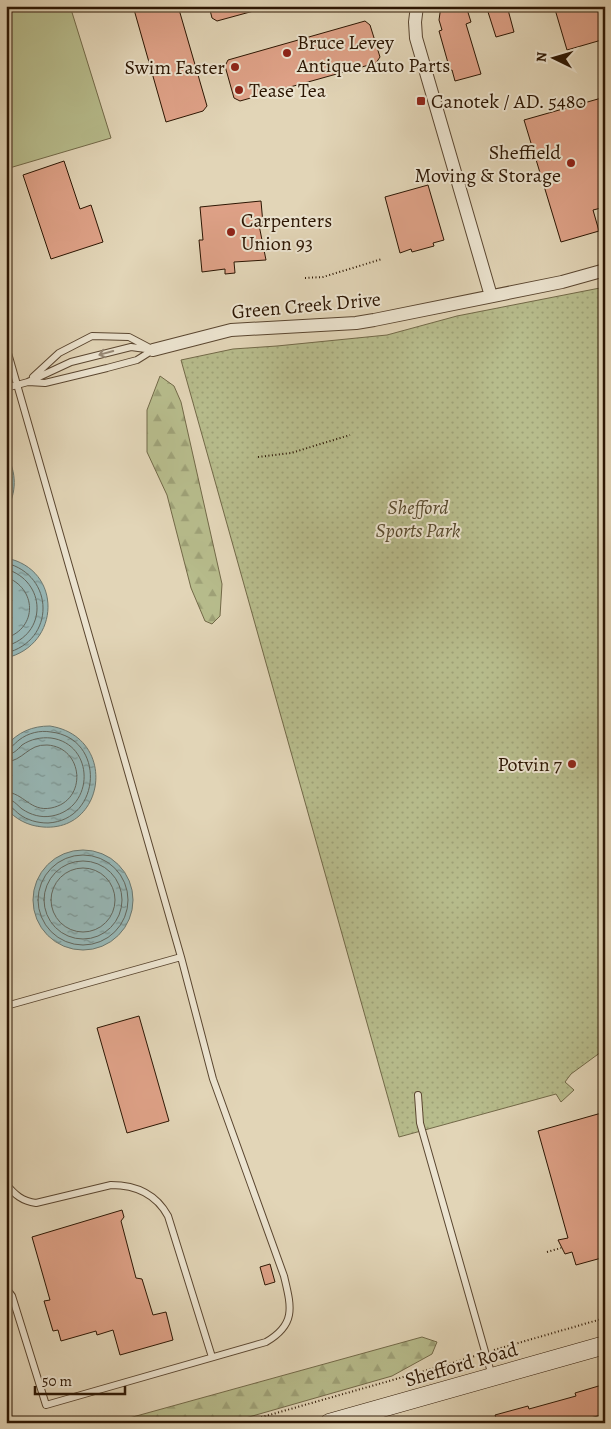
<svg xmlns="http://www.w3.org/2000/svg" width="611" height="1429" viewBox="0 0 611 1429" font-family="Alegreya,serif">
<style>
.grass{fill:#b7bc8c;stroke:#726948}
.forest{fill:url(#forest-firs);stroke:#726948}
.park{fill:url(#park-dots);stroke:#726948}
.water{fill:url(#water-ripples);stroke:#6c776e}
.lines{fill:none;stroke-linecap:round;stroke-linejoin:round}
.shore{stroke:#62665c;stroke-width:1}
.building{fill:#dfa288;stroke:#2c1603}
.lane-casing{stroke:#5a4630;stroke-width:8}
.street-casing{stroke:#5a4630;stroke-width:14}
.secondary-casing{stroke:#2c1603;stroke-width:19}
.path{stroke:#2c1603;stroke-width:2;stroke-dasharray:1 2.5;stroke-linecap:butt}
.lane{stroke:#ece4d0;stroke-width:6}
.street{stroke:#ece4d0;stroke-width:12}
.secondary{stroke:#ece4d0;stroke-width:18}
.oneway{stroke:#968774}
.poi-dot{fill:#8f2418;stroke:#ece4d0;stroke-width:2}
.labels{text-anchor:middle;stroke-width:4;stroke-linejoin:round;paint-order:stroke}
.poi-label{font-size:20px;fill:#2c1603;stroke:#ece4d0;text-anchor:start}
.street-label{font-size:20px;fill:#2c1603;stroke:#ece4d0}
.park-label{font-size:20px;font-style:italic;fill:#56482c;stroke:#ece4d0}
</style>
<defs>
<pattern id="forest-firs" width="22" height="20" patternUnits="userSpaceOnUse" patternTransform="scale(1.25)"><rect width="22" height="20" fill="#b7bc8c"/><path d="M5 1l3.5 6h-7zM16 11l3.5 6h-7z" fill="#9ea177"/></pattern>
<pattern id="park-dots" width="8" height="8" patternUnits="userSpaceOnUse" patternTransform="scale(1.25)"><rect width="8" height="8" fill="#b7bc8c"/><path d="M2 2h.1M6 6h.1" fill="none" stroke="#9ea177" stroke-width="1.8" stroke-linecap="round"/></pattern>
<pattern id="water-ripples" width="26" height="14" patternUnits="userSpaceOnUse" patternTransform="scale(1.25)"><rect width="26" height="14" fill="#97b7b6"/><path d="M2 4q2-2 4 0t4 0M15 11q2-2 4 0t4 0" fill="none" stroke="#7b9492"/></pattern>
</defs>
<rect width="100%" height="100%" fill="#e2d5b7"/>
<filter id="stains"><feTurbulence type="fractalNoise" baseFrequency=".004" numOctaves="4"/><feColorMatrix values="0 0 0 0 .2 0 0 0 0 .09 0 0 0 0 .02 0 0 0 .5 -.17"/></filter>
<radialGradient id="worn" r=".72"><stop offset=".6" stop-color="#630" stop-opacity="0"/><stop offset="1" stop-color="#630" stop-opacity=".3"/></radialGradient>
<path class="grass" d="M6,6H70L111,138L6,169Z"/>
<path class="forest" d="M160,376L174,386L181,402L222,584L220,616L212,624L205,621L191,588L167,495L147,452V410Z
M422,1337L437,1342L432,1354L392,1376L228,1423H111Z"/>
<path class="park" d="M605,287V1051L601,1052L571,1074L565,1082L574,1090L561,1102L556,1094L399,1137L181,360L233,349L277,346L387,335L457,316Z"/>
<path class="water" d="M6,454C17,472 17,493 6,511Z
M6,558C63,569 61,645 6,658Z
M50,726C118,737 106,832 43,827C28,826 15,819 6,808V746C18,732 32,726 50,726Z
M33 900a50 50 0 1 1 100 0a50 50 0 1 1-100 0Z"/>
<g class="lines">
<path class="shore" d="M6,563C55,575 56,641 6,653
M6,569C47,581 48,635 6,646
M6,577C37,588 38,628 6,638
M6,748C12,748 14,744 19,740C28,733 40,730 51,732C106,738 102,820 48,823C37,823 27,820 19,814C14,810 12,806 6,806
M6,755C14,754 17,750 22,745C31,739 41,737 51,738C95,744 95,808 52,816C41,818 31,815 22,809C16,804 14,800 6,799
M6,762C23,761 28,744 47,745C84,747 88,801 51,808C30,812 24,793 6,792
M38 900a45 45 0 1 1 90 0a45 45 0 1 1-90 0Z
M44 900a39 39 0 1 1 78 0a39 39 0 1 1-78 0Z
M51 900a32 32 0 1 1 64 0a32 32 0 1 1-64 0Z"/>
</g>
<path class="building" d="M133,6H178L207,106L203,111L166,122Z
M209,6H260L261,9L217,21L212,18Z
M441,6H466L471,22L466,24L481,74L455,81L452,70H450L439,31L442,30L439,20Z
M507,6L514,32L496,37L488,12Z
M554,6H605V39L567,50Z
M365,21L370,25L380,57L376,63L240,101L234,98L225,66L228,60Z
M605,97V207L593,210L599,231L561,242L524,120Z
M64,161L80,209L91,205L103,242L51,259L23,175Z
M428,185L444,240L433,243L434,246L412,252L411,249L400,253L385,197Z
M261,201L263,224L259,225L266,260L234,262L235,273L225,274V269L202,272L199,240H203L200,207Z
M139,1016L169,1121L127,1133L97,1028Z
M605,1112V1257L576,1265L572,1252L565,1254L558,1240L568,1238L538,1131Z
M122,1210L124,1217L121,1221L136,1278L142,1279L153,1315L166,1312L173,1340L120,1355L113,1330L97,1335L96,1331L61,1341L58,1330L53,1331L44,1301L50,1300L32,1237Z
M270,1264L275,1282L265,1285L260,1267Z
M602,1385L605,1393V1414L572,1423H498L495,1415L528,1406L529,1409L576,1396L575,1393Z"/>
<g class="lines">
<g class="lane-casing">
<path id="lane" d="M6,346L181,957L213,1079L284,1276C291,1306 297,1324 266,1342L46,1405L12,1296L6,1288
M33,377L59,353L92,336L129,337L148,347
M28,382L45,383L107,368L137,360L153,350
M6,388L28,382L71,362L131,347L153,350
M6,1006L181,957
M418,1095L420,1123L492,1376
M6,1184C15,1195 22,1201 36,1203L111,1185C135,1185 156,1194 168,1216L212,1357"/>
</g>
<g class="street-casing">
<path id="street" d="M417,6L415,22L416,38L491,296
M153,350L231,330L356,323L374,320L562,282L605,270"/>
</g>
<g class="secondary-casing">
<path id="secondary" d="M329,1423L605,1345"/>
</g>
<path class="path" d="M305,278L323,277L382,259
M258,457L291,453L350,435
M547,1252L561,1248
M494,1350L605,1318
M241,1423L449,1364L478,1355"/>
<use href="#lane" class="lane"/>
<use href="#street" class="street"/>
<use href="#secondary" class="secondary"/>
</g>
<defs><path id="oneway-shaft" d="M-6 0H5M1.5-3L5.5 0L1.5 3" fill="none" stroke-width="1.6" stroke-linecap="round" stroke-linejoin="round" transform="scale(1.25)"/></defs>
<use class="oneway" href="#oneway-shaft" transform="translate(106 353) rotate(165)"/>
<g class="poi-dot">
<circle cx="287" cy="53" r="5"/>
<circle cx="235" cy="67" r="5"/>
<circle cx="239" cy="90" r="5"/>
<rect x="416" y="96" width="10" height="10" rx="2.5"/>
<circle cx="571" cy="163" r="5"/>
<circle cx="231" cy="232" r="5"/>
<circle cx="572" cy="764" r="5"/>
</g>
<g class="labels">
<g class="poi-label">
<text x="297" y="49">Bruce Levey<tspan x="297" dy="23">Antique Auto Parts</tspan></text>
<text x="225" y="74" text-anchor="end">Swim Faster</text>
<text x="249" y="97">Tease Tea</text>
<text x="431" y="108">Canotek / AD. 5480</text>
<text x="561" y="159" text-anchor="end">Sheffield<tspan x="561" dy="23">Moving &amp; Storage</tspan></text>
<text x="241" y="227">Carpenters<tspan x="241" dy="23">Union 93</tspan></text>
<text x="562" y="771" text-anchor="end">Potvin 7</text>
</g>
<g class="street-label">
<text transform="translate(306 305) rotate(-5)" y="7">Green Creek Drive</text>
<text transform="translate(461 1364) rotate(-16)" y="7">Shefford Road</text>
</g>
<g class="park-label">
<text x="418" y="514">Shefford<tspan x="418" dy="23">Sports Park</tspan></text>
</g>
</g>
<rect width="611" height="1429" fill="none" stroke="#e2d5b7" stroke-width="25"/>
<rect x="8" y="8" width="596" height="1414" fill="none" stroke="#2c1603" stroke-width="2.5"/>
<rect x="12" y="12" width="586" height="1404" fill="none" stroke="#2c1603"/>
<g transform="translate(554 58) rotate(275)" stroke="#ece4d0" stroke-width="4" paint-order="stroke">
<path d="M0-4L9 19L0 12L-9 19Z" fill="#2c1603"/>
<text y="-8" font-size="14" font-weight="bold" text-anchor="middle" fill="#2c1603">N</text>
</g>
<path d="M35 1386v8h90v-8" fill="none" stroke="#2c1603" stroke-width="2.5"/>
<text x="42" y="1386" font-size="15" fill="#2c1603" stroke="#ece4d0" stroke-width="4" paint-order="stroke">50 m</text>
<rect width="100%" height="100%" filter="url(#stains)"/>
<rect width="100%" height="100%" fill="url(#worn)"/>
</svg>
